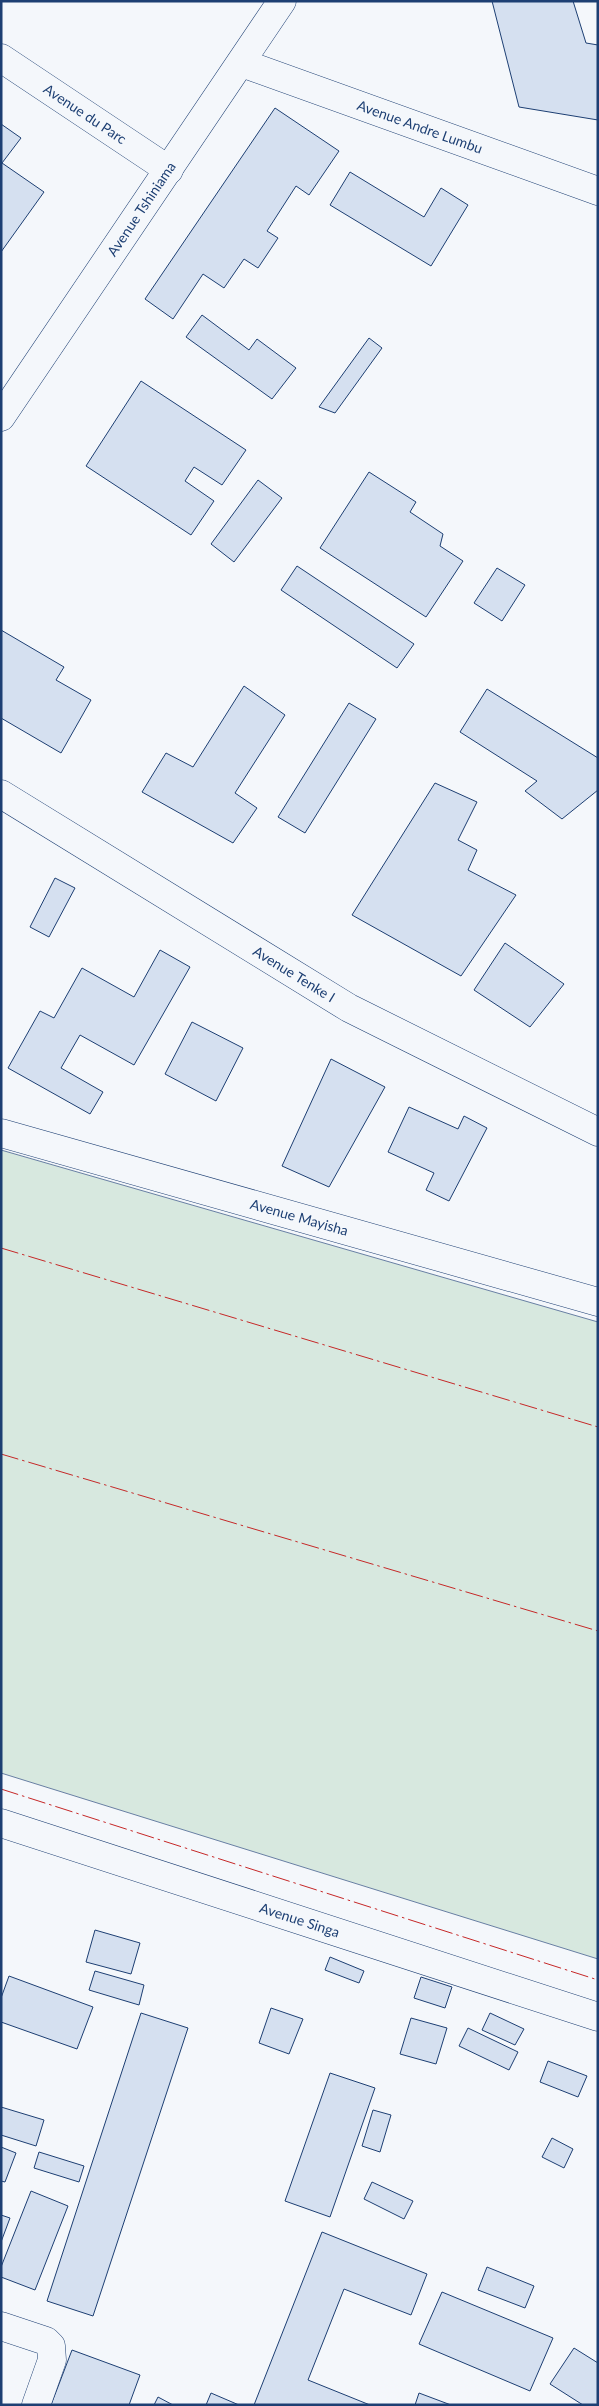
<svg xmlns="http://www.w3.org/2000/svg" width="599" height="2406" viewBox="0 0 599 2406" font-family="Lato,sans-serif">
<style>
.green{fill:#d7e8df;stroke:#687fa3}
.building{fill:#d5e0f0;stroke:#1d3f73}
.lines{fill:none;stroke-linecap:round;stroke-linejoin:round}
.street-casing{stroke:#1d3f73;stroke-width:29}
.secondary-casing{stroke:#1d3f73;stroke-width:29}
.street{stroke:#f4f7fb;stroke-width:28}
.secondary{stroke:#f4f7fb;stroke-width:28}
.power{stroke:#c62828;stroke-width:1;stroke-dasharray:18 4 2.5 4;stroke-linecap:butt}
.labels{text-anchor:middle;stroke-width:4;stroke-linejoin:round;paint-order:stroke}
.street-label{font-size:14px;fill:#1d3f73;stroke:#f4f7fb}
</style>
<rect width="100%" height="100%" fill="#f4f7fb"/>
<path class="green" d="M1,1150L598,1322V1959L1,1773Z"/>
<path class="building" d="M492,1H573L586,43L598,45V120L519,107Z
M275,108L339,151L309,195L296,186L267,231L278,238L258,268L244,259L224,288L203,274L173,319L145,299Z
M1,124L21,138L2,163L44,192L1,252Z
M350,172L424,217L441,188L468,205L431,266L330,205Z
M202,315L249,350L257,339L296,368L272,399L186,337Z
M369,338L382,348L335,413L319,407Z
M141,381L246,450L222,485L194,467L185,481L214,501L191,535L86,466Z
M369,472L416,502L410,512L443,534L440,546L463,561L426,617L320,548Z
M258,480L282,498L234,562L211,544Z
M297,566L414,644L397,668L281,590Z
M497,568L525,585L502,621L474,603Z
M1,630L64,667L56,680L91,700L61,753L1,718Z
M244,686L285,715L235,793L257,808L233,843L142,792L166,753L193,767Z
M487,689L598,758V790L562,819L525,791L537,781L460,732Z
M349,703L376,719L305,833L278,817Z
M435,783L477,802L458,840L477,850L468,870L516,895L461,976L352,915Z
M55,878L75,888L49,937L30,927Z
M505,943L564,984L530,1027L474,990Z
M160,950L190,967L134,1065L80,1035L61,1068L103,1092L90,1114L8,1068L40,1011L54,1018L82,968L134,997Z
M192,1022L243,1048L216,1101L165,1074Z
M331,1059L385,1087L329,1187L282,1166Z
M409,1107L458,1129L464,1116L487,1128L449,1201L426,1190L434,1173L388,1152Z
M95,1930L140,1943L131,1974L86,1962Z
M330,1957L364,1971L359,1983L325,1970Z
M95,1971L144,1985L139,2005L89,1990Z
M9,1976L93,2007L77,2049L1,2022V1998Z
M421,1977L452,1987L445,2008L414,1998Z
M271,2008L303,2019L289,2054L259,2043Z
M141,2013L188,2028L93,2316L47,2301Z
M490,2013L524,2029L515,2045L482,2030Z
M411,2018L447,2028L436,2064L400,2054Z
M468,2028L518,2052L509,2070L459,2046Z
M548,2061L587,2076L578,2097L540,2082Z
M330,2073L375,2088L330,2217L285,2201Z
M1,2107L44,2120L36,2146L1,2135Z
M373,2110L391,2115L380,2152L362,2146Z
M552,2138L573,2149L564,2168L542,2157Z
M1,2147L16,2153L5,2182L1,2181Z
M39,2152L84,2166L79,2182L34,2168Z
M372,2182L413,2201L404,2219L364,2199Z
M31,2191L68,2206L35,2290L1,2277V2267Z
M1,2215L10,2218L1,2242Z
M322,2232L427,2274L411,2315L344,2289L308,2380L370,2405H254Z
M487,2267L534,2286L525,2308L478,2290Z
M442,2292L553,2338L530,2391L419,2344Z
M574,2348L598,2363V2405H583L550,2384Z
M72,2350L140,2375L129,2405H51Z
M211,2393L239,2405H206Z
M419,2393L451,2405H415Z
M158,2397L173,2405H154Z"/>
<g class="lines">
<g class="street-casing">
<g id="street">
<path id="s1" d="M1,58L169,170"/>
<path id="s2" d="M242,63L598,191"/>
<path id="s3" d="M1,794L349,1008L598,1132"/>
<path id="s4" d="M1,1133L598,1302"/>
<path id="s5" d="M1,1823L598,2017"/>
<path d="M1,2326L46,2341L51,2346L52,2360L36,2405"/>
</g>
</g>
<g class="secondary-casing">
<g id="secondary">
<path id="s6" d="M1,417L282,1"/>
</g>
</g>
<use href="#street" class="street"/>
<use href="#secondary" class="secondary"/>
<path class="power" d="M1,1248L598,1427
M1,1454L598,1631
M1,1789L598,1980"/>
</g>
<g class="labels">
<g class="street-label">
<text dy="5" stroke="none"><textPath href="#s1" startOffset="101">Avenue du Parc</textPath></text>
<text dy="5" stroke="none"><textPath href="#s2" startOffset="189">Avenue Andre Lumbu</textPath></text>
<text dy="5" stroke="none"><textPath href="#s6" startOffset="251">Avenue Tshiniama</textPath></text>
<text dy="5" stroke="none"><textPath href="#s3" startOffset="344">Avenue Tenke I</textPath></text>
<text dy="5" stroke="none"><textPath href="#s4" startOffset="310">Avenue Mayisha</textPath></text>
<text dy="5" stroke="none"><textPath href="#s5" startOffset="314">Avenue Singa</textPath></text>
</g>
</g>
<rect width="599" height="2406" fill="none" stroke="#1d3f73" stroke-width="5"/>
</svg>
